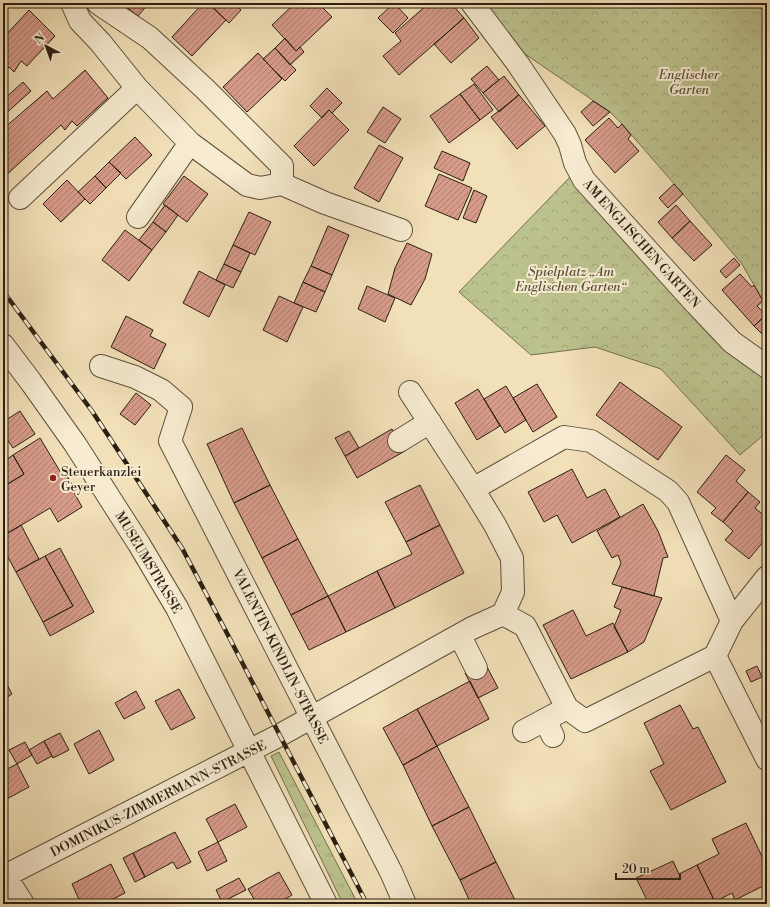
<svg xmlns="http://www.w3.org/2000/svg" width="770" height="907" viewBox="0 0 770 907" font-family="'Libre Bodoni',serif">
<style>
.grass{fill:url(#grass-tufts);stroke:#737050}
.forest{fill:url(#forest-crowns);stroke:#737050}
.water{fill:url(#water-ripples);stroke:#717c77}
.building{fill:url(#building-hatch);stroke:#2a1f12}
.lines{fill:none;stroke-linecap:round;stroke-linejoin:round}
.minor-casing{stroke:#5c4f3c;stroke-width:24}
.minor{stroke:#f7ebd1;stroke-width:22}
.rail-casing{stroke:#2a1f12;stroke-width:4.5}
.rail{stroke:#f7ebd1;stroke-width:3;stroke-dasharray:9;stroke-linecap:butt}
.poi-dot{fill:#8f2418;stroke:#f7ebd1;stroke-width:1.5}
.labels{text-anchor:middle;stroke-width:4;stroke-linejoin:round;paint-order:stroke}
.park-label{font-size:13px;font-style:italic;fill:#565037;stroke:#f7ebd1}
.street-label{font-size:13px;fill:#2a1f12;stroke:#f7ebd1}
.poi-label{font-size:13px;fill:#2a1f12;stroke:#f7ebd1;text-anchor:start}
</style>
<defs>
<pattern id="grass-tufts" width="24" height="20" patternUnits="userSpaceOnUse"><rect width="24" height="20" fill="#bcc28e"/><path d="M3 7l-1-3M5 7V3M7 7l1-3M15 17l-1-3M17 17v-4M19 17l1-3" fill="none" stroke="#a2a679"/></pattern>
<pattern id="forest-crowns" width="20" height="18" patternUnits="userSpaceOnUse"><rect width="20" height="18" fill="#bcc28e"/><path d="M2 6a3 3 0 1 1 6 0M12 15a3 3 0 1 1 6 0" fill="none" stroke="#a2a679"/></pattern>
<pattern id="water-ripples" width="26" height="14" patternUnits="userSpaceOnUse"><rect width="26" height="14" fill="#a0baba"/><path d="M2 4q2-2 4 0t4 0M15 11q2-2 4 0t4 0" fill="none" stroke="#8a9f9f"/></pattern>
<pattern id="building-hatch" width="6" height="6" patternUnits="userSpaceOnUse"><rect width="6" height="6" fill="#d79b8a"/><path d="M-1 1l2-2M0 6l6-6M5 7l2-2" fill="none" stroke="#af7e6f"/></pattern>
</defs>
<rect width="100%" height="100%" fill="#f2e0b8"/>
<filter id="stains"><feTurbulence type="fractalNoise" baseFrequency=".005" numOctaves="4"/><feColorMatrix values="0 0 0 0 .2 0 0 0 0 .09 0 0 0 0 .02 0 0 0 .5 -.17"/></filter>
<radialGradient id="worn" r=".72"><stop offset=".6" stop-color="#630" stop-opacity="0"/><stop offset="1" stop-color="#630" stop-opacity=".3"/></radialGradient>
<path class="grass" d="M279,752L358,904H343L271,756Z"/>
<path class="forest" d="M485,3H756L767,15V308L742,264L683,194L622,124L610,112L525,54L517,46Z
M570,177L767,376V432L740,455L661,369L595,347L531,355L459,292Z"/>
<path class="water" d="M756,3H767V15Z"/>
<path class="building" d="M121,3H149L138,16Z
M203,3H208L226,20L192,56L172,37Z
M211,3H234L241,10L229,23L209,4Z
M295,3H318L332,17L296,51L272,25Z
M394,3L408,18L393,33L378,18Z
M429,3H451L464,18L399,75L383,56L401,41L395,33Z
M29,10L55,36L27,66L21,61L14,72L9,67L3,73V38Z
M464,18L479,38L451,63L434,44Z
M285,38L296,51L300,47L304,52L290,65L275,48Z
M275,48L296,70L285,81L263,59Z
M258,53L282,79L247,112L223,87Z
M487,66L499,80L483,93L471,79Z
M85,70L108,98L77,126L72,121L65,130L61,125L3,178V129L47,91L53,99Z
M504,76L519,95L499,112L483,93Z
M23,82L31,91L3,116V100Z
M474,84L493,110L480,120L460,94Z
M327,88L342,103L332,113L329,110L322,118L310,106Z
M460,94L480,120L449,143L430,116Z
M519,95L545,126L517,149L491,117Z
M593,101L610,112L593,126L581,112Z
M383,107L401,119L385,143L367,132Z
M329,110L349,130L314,166L294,146Z
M609,118L618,128L622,124L631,135L628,139L639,151L615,173L585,140Z
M135,137L152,155L126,179L109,162Z
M379,145L403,158L379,202L354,188Z
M442,151L470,163L463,181L434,168Z
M109,162L121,173L106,188L95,176Z
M439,174L472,188L458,220L425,206Z
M95,176L106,188L90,204L78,192Z
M184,176L208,194L187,222L163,204Z
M67,180L85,199L61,222L43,204Z
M674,184L683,194L668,208L659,198Z
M474,190L487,196L476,223L463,218Z
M165,205L178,215L166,232L153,222Z
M676,205L690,221L672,238L658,222Z
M249,212L271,222L255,255L233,245Z
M690,221L712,245L694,261L672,238Z
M153,222L166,232L152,250L139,240Z
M328,226L349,235L332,275L311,266Z
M125,230L152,250L129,281L102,260Z
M407,243L432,254L425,279L411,305L388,294L395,268Z
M233,245L250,253L241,272L224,264Z
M734,258L740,265L726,278L720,271Z
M224,264L241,272L233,288L216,280Z
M311,266L332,275L325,292L303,282Z
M199,271L225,285L209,317L183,303Z
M740,274L752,287L754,285L763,301L757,306L766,315L754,326L722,290Z
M303,282L325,292L316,312L294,303Z
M367,286L395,298L385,322L358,309Z
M279,296L303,307L287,342L263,330Z
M766,315L767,316V337L766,338L754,326Z
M126,316L153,330L150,336L166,344L154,369L111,347Z
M620,382L682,427L658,460L596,415Z
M537,384L557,417L533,432L513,398Z
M506,386L526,420L505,433L484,399Z
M478,389L500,426L477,440L455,403Z
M136,393L151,405L135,425L120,414Z
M20,411L35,434L13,448L3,433V422Z
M242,428L270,485L234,503L207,444Z
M392,429L405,451L357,478L345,456Z
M349,431L359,448L345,456L335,438Z
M40,438L64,478L67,476L73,486L71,487L82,507L58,522L50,508L3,536V487L24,474L13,455Z
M13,455L24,474L3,487V462Z
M726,455L745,470L736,481L748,492L723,522L711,513L716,508L697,492Z
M572,469L587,498L605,489L620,517L572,543L557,515L544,522L528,492Z
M270,485L298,539L262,558L234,503Z
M420,485L440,525L406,542L385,502Z
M748,492L760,502L755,508L767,518V537L749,559L725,540L733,531L723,522Z
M643,504L658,531L668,557L663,558L654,596L612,584L621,563L618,555L612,558L597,531Z
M21,525L39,559L16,572L3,548V536Z
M440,525L464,573L395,608L377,571L412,554L406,542Z
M298,539L328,596L291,615L262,558Z
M60,548L94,612L50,636L43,622L73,606L45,556Z
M45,556L73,606L43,622L16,572Z
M377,571L395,608L346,632L328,596Z
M622,587L662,598L644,642L628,652L614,627L621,610L614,607Z
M328,596L346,632L309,650L291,615Z
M573,610L586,636L613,623L628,652L571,679L543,625Z
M485,663L498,688L478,698L465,673Z
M757,666L762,677L751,682L746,671Z
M5,681L12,694L3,700V682Z
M470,681L489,719L437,746L417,709Z
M179,689L195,718L171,730L155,701Z
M136,691L145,708L124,719L115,703Z
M680,705L693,729L698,727L726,782L671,810L650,771L664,764L644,723Z
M417,709L437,746L403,765L383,728Z
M99,730L114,760L89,774L74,744Z
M60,733L69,750L53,758L44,741Z
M44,741L52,756L37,764L29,750Z
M25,742L32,755L17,764L9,750Z
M437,746L469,807L432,826L403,765Z
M17,764L29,787L3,801V771Z
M235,804L247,827L218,842L206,819Z
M469,807L496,862L460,880L432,826Z
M746,823L767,867V884L735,900L732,893L715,902L697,865L719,854L712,839Z
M175,832L191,862L177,869L173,862L145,877L133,853Z
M218,842L227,861L207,871L198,852Z
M133,853L145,877L135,882L123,858Z
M673,861L679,874L697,865L715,902L710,904H649L636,878Z
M496,862L517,904H471L460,880Z
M111,864L125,893L103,904H81L72,884Z
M279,872L292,895L277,904H257L248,889Z
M239,878L246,890L222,902L216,890Z"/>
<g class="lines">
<g class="minor-casing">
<path id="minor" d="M72,3L80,21L100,42L137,88L190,143L247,185L260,188L282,184V166L205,89L150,38L98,3
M472,3L518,64L565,134L570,145L575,163L584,180L697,305L732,342L767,367
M282,184L325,203L401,230
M20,198L137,88
M138,217L190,143
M3,345L31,382L75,444L139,544L177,608L326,904
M101,366L135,377L161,390L181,407L170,441L391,872L405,904
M410,392L473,489
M399,441L430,422
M503,614L513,592L512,558L495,525L473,489L564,437L591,441L668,491L678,502L732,621L715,656
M732,621L767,577
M460,636L476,668
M545,720L553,736
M524,731L567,708
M3,872L23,904
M3,877L280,735L472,628L503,614L525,626L567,708L585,721L715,656L767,759"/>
</g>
<use href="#minor" class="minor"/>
<g class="rail-casing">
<path id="rail" d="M3,291L92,411L182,548L230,639L367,904"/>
</g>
<use href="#rail" class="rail"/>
</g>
<circle class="poi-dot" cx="53" cy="478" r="4"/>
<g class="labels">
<g class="park-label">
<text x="689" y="79">Englischer<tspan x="689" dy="15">Garten</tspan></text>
<text x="571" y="276">Spielplatz „Am<tspan x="571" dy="15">Englischen Garten“</tspan></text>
</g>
<g class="street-label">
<text transform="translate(642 243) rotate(48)" y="5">AM ENGLISCHEN GARTEN</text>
<text transform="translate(149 562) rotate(59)" y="5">MUSEUMSTRASSE</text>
<text transform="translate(281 656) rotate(63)" y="5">VALENTIN-KINDLIN-STRASSE</text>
<text transform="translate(158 798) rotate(-27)" y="5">DOMINIKUS-ZIMMERMANN-STRASSE</text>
</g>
<g class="poi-label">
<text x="61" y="476">Steuerkanzlei<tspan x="61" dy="15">Geyer</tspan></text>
</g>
</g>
<rect width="770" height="907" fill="none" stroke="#f2e0b8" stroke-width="16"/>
<rect x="4" y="4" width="762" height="899" fill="none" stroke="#2a1f12" stroke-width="2"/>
<rect x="8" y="8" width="754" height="891" fill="none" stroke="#2a1f12"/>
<g transform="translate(46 46) rotate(319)" stroke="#f7ebd1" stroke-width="3" paint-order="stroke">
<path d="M0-3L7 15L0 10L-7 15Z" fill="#2a1f12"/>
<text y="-6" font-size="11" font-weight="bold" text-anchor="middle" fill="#2a1f12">N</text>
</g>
<path d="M616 873v6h64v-6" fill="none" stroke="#2a1f12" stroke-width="2"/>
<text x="622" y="873" font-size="12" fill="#2a1f12" stroke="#f7ebd1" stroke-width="3" paint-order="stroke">20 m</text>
<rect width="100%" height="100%" filter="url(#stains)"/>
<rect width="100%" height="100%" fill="url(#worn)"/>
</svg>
